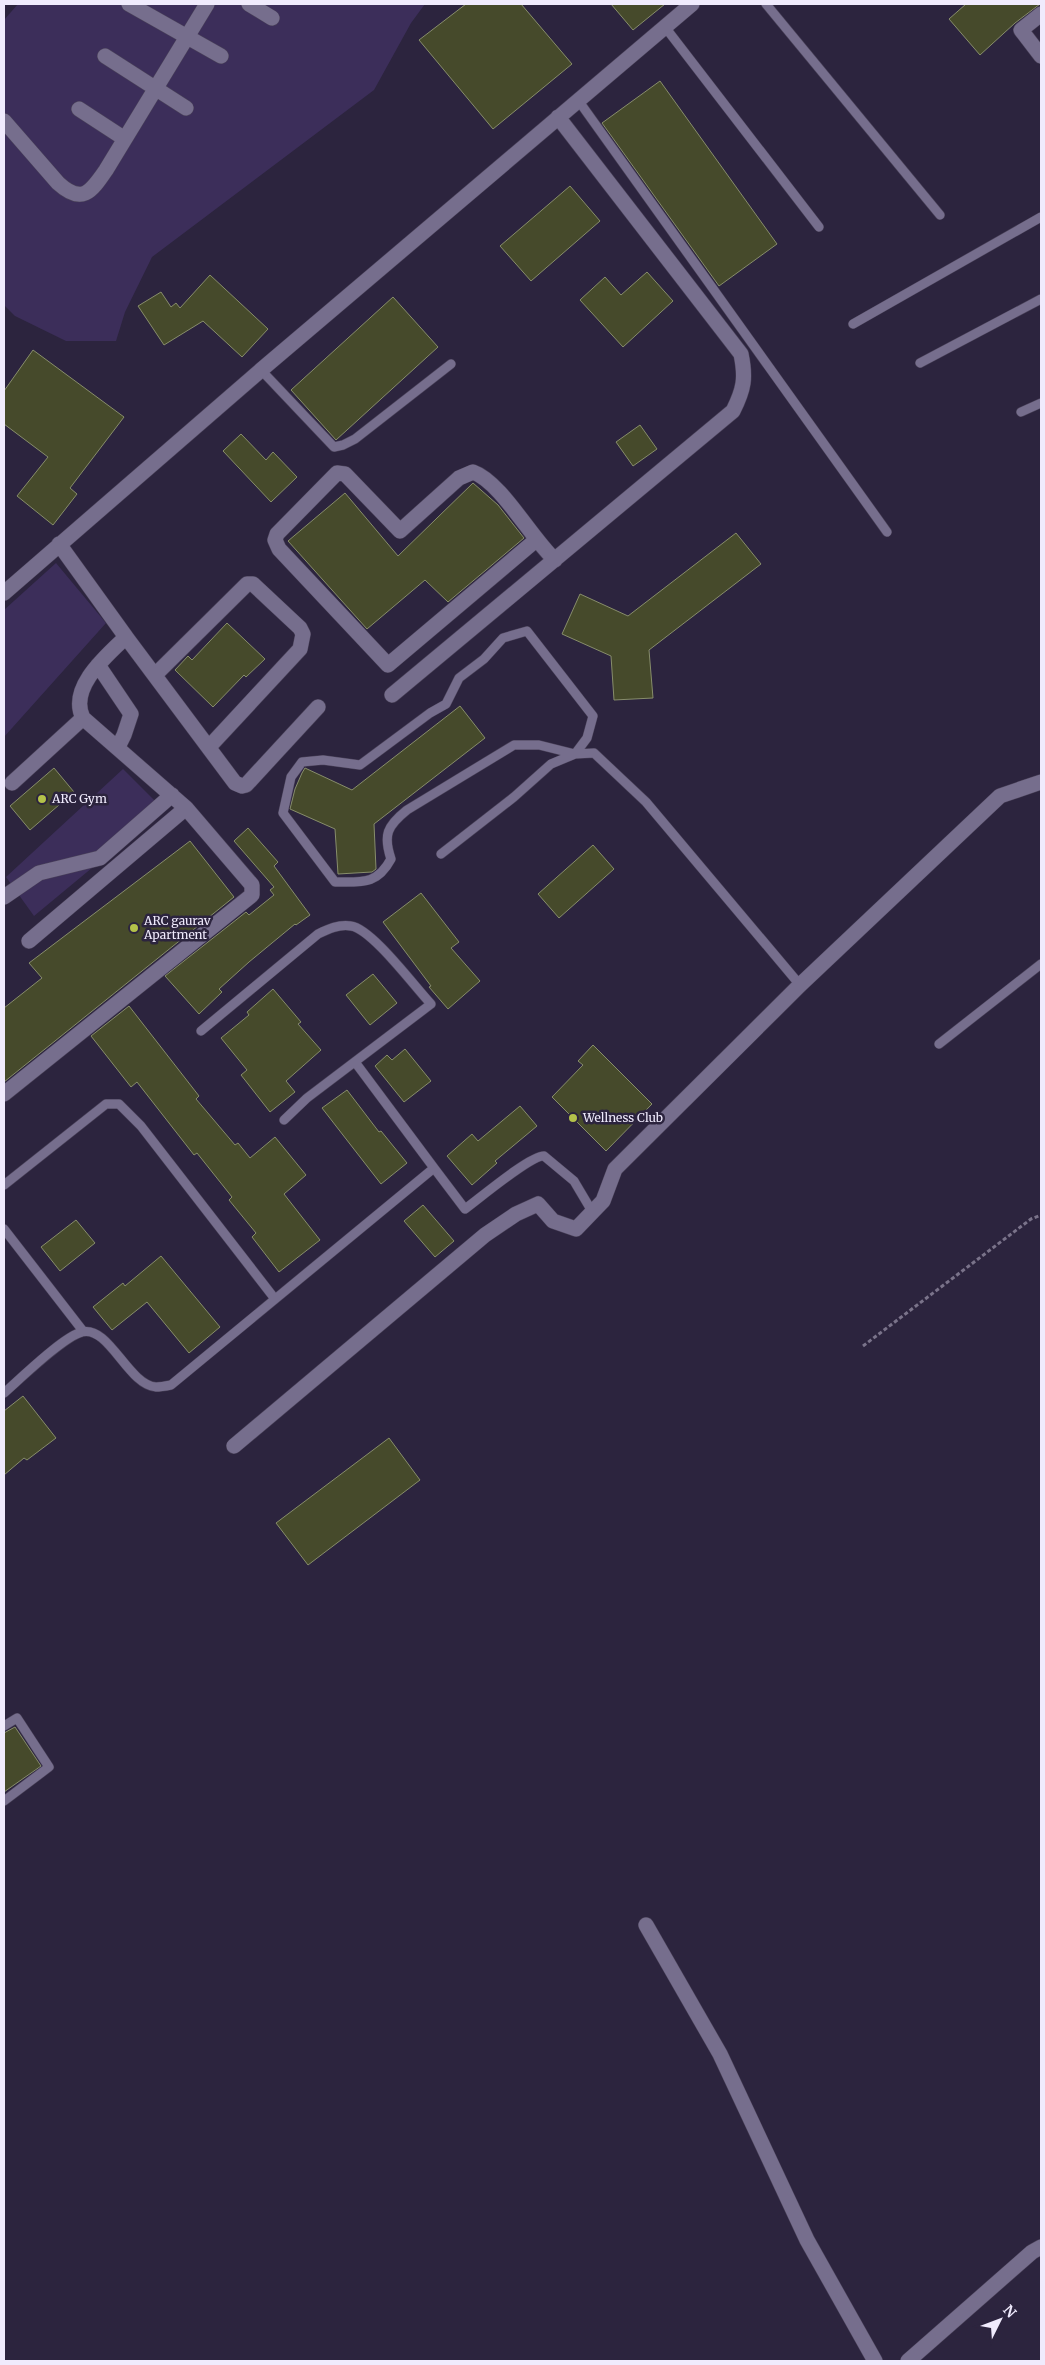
<svg xmlns="http://www.w3.org/2000/svg" width="1045" height="2365" viewBox="0 0 1045 2365" font-family="Merriweather,serif">
<style>
.green{fill:#3c2e5a}
.building{fill:#464a2b;stroke:#878d6b}
.lines{fill:none;stroke-linecap:round;stroke-linejoin:round}
.lane-casing{stroke:#4a4259;stroke-width:10}
.street-casing{stroke:#4a4259;stroke-width:16}
.path{stroke:#7a738a;stroke-width:3;stroke-dasharray:4 2.5;stroke-linecap:butt}
.lane{stroke:#766e8d;stroke-width:9}
.street{stroke:#766e8d;stroke-width:15}
.poi-dot{fill:#b4c24a;stroke:#2c243e;stroke-width:2}
.labels{text-anchor:middle;stroke-width:5;stroke-linejoin:round;paint-order:stroke}
.poi-label{font-size:12px;fill:#f0ebfd;stroke:#2c243e;text-anchor:start}
</style>
<rect width="100%" height="100%" fill="#2c243e"/>
<path class="green" d="M18,4H425L411,23L374,90L152,257L125,312L116,341H66L15,316L4,305V20Z
M56,563L106,623L4,737V610Z
M123,769L163,809L34,916L6,877Z"/>
<path class="building" d="M466,4H521L572,64L493,129L419,40Z
M611,4H665L633,30Z
M966,4H1040L1015,23L980,55L949,19Z
M660,81L777,244L719,286L602,123Z
M570,186L600,221L531,281L500,246Z
M647,272L673,301L623,347L580,300L605,277L621,295Z
M210,275L268,329L242,357L203,321L164,345L138,306L161,292L171,307L176,303L180,308Z
M393,297L438,347L336,440L291,390Z
M33,350L124,417L70,488L77,494L53,525L17,496L48,457L4,424V391Z
M640,425L657,449L633,466L616,442Z
M241,434L266,460L273,452L297,477L271,502L223,451Z
M473,483L498,505L524,538L448,602L425,580L367,629L288,541L345,493L398,556Z
M736,533L761,564L649,650L653,698L614,700L611,656L562,634L580,594L628,616Z
M227,623L265,659L246,677L244,675L213,707L175,670L188,656L192,660Z
M460,706L485,738L374,824L376,869L372,872L338,874L335,829L290,809L295,789L302,773L305,768L352,790Z
M54,768L74,792L30,830L10,806Z
M248,828L278,862L274,866L310,915L296,925L295,924L249,962L219,989L222,992L199,1014L165,976L246,912L249,915L274,895L270,890L274,887L234,841Z
M190,841L234,897L4,1082V1008L42,978L29,963Z
M593,845L614,869L559,918L538,894Z
M421,893L459,942L451,948L480,981L448,1009L429,987L431,986L383,922Z
M373,974L397,1003L370,1025L346,995Z
M273,989L301,1022L298,1024L321,1050L286,1081L295,1092L270,1112L241,1075L247,1070L221,1038L249,1015L247,1012Z
M129,1006L199,1096L196,1099L235,1145L238,1143L250,1158L275,1137L306,1175L284,1194L320,1240L279,1272L252,1237L256,1233L229,1200L232,1197L197,1153L194,1155L137,1082L131,1087L91,1036Z
M593,1045L652,1104L606,1151L552,1097L583,1065L578,1061Z
M405,1049L431,1081L404,1102L375,1066L387,1055L392,1060Z
M347,1090L379,1132L381,1131L407,1163L381,1184L322,1108Z
M520,1106L537,1126L495,1161L497,1163L472,1185L447,1156L472,1134L478,1141Z
M423,1205L454,1241L435,1257L404,1221Z
M76,1220L95,1243L60,1271L41,1247Z
M161,1256L220,1327L189,1353L147,1302L112,1330L93,1307L123,1283L125,1286Z
M23,1396L56,1438L27,1460L24,1458L4,1475V1411Z
M389,1438L420,1480L308,1565L276,1523Z
M15,1727L41,1766L4,1792V1733Z"/>
<g class="lines">
<g class="lane-casing">
<path id="lane" d="M766,4L940,215
M665,27L819,227
M578,100L887,532
M853,324L1041,217
M920,363L1041,299
M261,370L334,447L343,445L355,439L451,364
M1021,412L1041,403
M527,631L593,716L587,738L575,754L539,745H514L407,810C387,826 383,835 391,859C377,885 362,882 335,882L283,813L291,777L302,762L323,760L360,765L430,713L446,704L459,678L484,659L503,638Z
M441,854L514,797L551,764L575,754L594,753L646,802L800,985
M201,1031L318,934C328,929 339,924 351,926C372,929 414,986 431,1004L307,1098L284,1120
M939,1044L1041,964
M355,1062L434,1168
M4,1185L106,1104H119L141,1126L275,1299
M4,1229L83,1331
M4,1393C20,1379 64,1336 82,1332C109,1325 128,1385 156,1387C160,1387 166,1386 171,1385L434,1168L465,1209C480,1198 531,1155 544,1156L574,1181L593,1213
M4,1726L17,1718L49,1767L4,1801"/>
</g>
<g class="street-casing">
<path id="street" d="M129,4L221,56
M249,4L272,18
M1041,14L1021,30L1041,56
M105,56L186,108
M79,109L125,139
M4,121L58,183C82,205 91,192 106,170L207,4
M536,540L388,665L279,549L275,540L277,534L337,473L345,474L400,531L459,478L473,472C501,482 531,538 555,560
M4,593L261,370L692,4
M126,637L235,783L242,786L246,785L318,707
M98,665L131,714L124,735L118,747
M155,675L247,584H253L300,628L303,634L300,649L209,747
M392,695L733,411C744,389 746,378 741,354L558,117
M12,783L83,718
M4,897L39,873L100,858L172,795
M29,941L186,808L83,718C68,688 106,656 126,637L59,544
M4,1094L252,895V885L186,808
M234,1446L485,1235L516,1214L538,1204L553,1221L576,1229L603,1201L615,1169L800,985L1000,796L1041,782
M646,1925L720,2054L807,2240L875,2361
M908,2361L1032,2252L1041,2247"/>
</g>
<path class="path" d="M863,1346L1031,1219L1041,1215"/>
<use href="#lane" class="lane"/>
<use href="#street" class="street"/>
</g>
<g class="poi-dot">
<circle cx="42" cy="799" r="5"/>
<circle cx="134" cy="928" r="5"/>
<circle cx="573" cy="1118" r="5"/>
</g>
<g class="labels">
<g class="poi-label">
<text x="52" y="803">ARC Gym</text>
<text x="144" y="925">ARC gaurav<tspan x="144" dy="14">Apartment</tspan></text>
<text x="583" y="1122">Wellness Club</text>
</g>
</g>
<rect width="1045" height="2365" fill="none" stroke="#f0ebfd" stroke-width="10"/>
<g transform="translate(1000 2320) rotate(48)" stroke="#2c243e" stroke-width="4" paint-order="stroke">
<path d="M0-4L9 19L0 12L-9 19Z" fill="#f0ebfd"/>
<text y="-8" font-size="14" font-weight="bold" text-anchor="middle" fill="#f0ebfd">N</text>
</g>
</svg>
